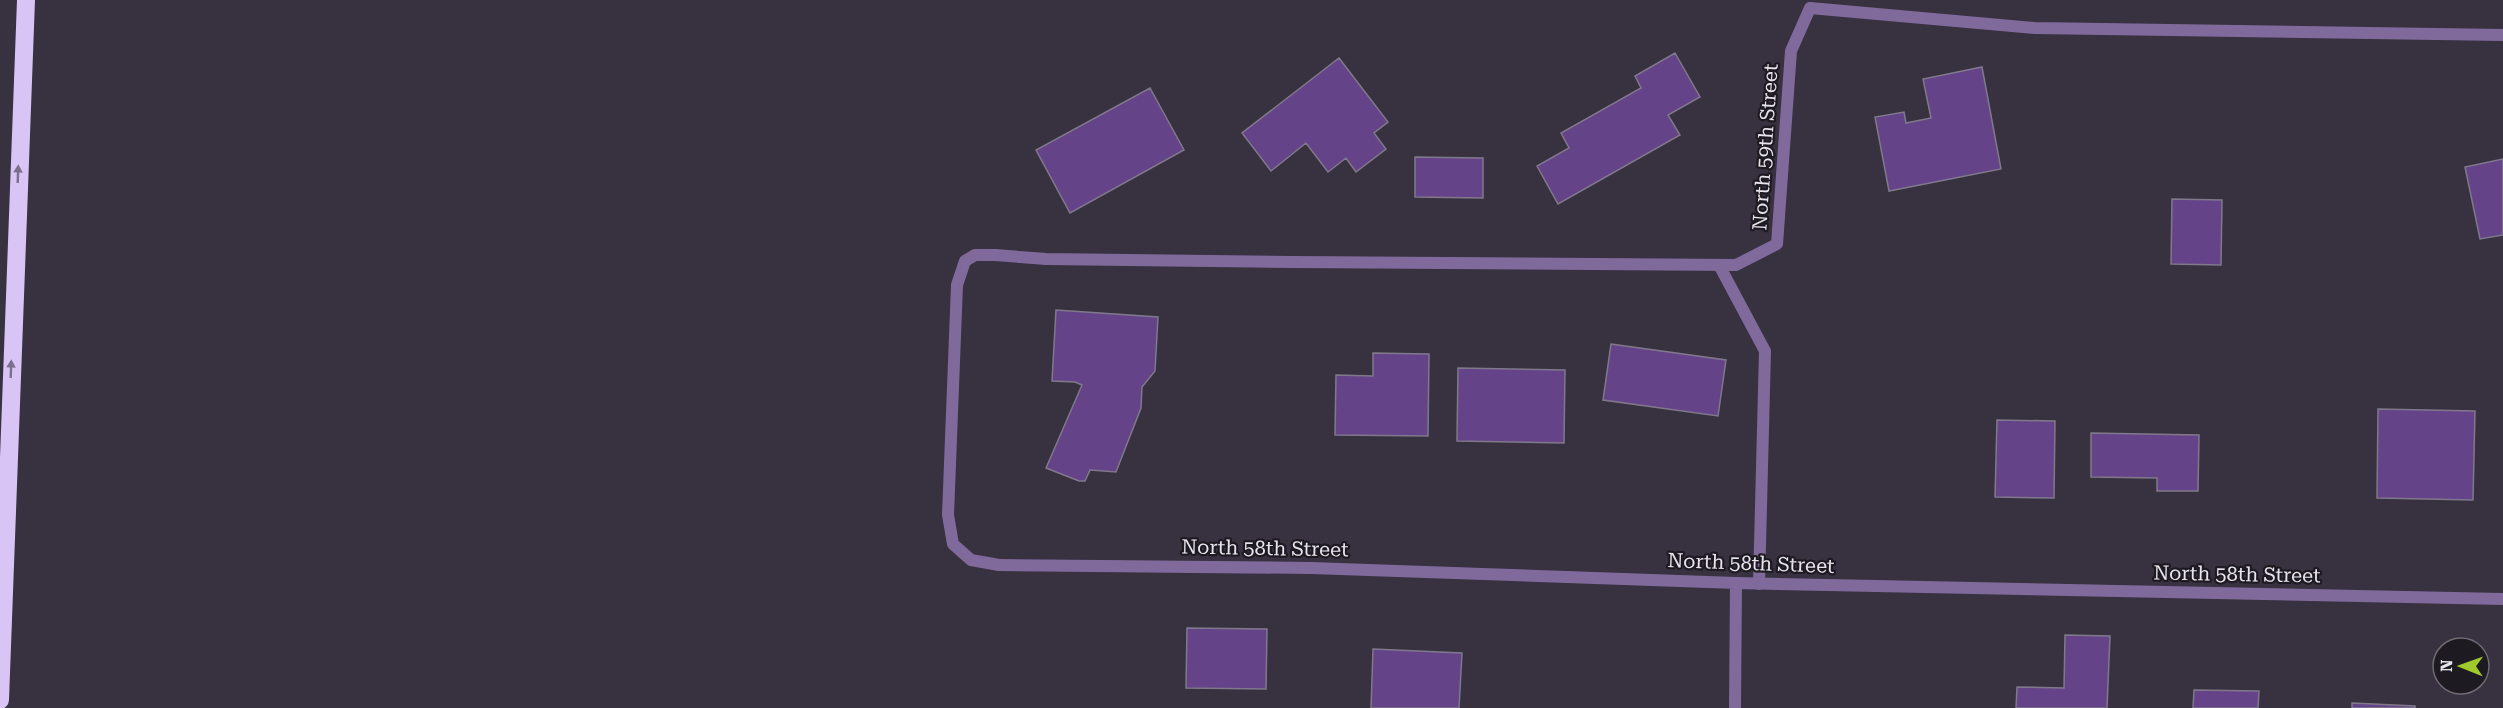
<svg xmlns="http://www.w3.org/2000/svg" width="2503" height="708" viewBox="0 0 2503 708" font-family="'Roboto Serif',serif">
<style>
.building{fill:#644388;stroke:#80798b;stroke-width:1.5}
.lines{fill:none;stroke-linecap:round;stroke-linejoin:round}
.service{stroke:#806a9b;stroke-width:12}
.minor{stroke:#806a9b;stroke-width:12}
.motorway{stroke:#d9c5f5;stroke-width:18}
.oneway{fill:#7b708b}
.labels{text-anchor:middle;stroke-width:4.5;stroke-linejoin:round;paint-order:stroke}
.street-label{font-size:20px;fill:#e8e4ee;stroke:#1d1a21}
</style>
<rect width="100%" height="100%" fill="#373140"/>
<path class="building" d="M1675,53L1700,97L1668,115L1680,135L1558,204L1537,166L1569,148L1561,133L1641,88L1635,76Z
M1339,58L1388,122L1374,133L1386,149L1356,172L1346,158L1328,172L1306,143L1271,171L1242,133Z
M1982,67L2001,169L1889,191L1875,117L1904,112L1906,123L1931,118L1923,79Z
M1150,88L1184,150L1070,213L1036,150Z
M1415,157L1483,158V198L1415,197Z
M2503,159V235L2480,239L2465,167Z
M2172,199L2222,200L2221,265L2171,264Z
M1056,310L1158,317L1155,371L1142,387L1141,408L1116,472L1090,470L1085,481H1079L1046,468L1082,385L1075,382L1052,381Z
M1611,344L1726,360L1718,416L1603,400Z
M1373,353L1429,354L1428,436L1335,435L1336,375L1373,376Z
M1458,368L1565,370L1564,443L1457,441Z
M2378,409L2475,411L2473,500L2377,498Z
M1997,420L2055,421L2054,498L1995,497Z
M2091,433L2199,435L2198,491H2157V478L2091,477Z
M1187,628L1267,629L1266,689L1186,688Z
M2065,635L2110,636L2107,708H2016L2017,687L2064,688Z
M1373,649L1462,653L1459,708H1371Z
M2194,690L2259,691L2258,708H2193Z
M2352,703L2415,706V708H2352Z"/>
<g class="lines">
<path class="service" d="M1719,265L1765,351L1759,584
M999,565L971,560L953,544L948,515L957,285L965,261L975,255H995L1046,259L1292,262"/>
<path class="minor" d="M1292,262L1736,265L1777,244L1791,51L1810,8L2035,28L2503,35
M999,565L1311,568L1736,583L2503,599
M1735,708L1736,583"/>
<path class="motorway" d="M0,700L26,0"/>
</g>
<defs><path id="oneway-solid" d="M-6-.8H1V-3.2L6.5 0L1 3.2V.8H-6Z" transform="scale(1.5)"/></defs>
<g class="oneway">
<use href="#oneway-solid" transform="translate(18 174) rotate(-88)"/>
<use href="#oneway-solid" transform="translate(11 369) rotate(-88)"/>
</g>
<g class="labels">
<g class="street-label">
<text transform="translate(1765 147) rotate(-86)" y="7">North 59th Street</text>
<text transform="translate(1265 548) rotate(1)" y="7">North 58th Street</text>
<text transform="translate(1751 563) rotate(2)" y="7">North 58th Street</text>
<text transform="translate(2237 574) rotate(1)" y="7">North 58th Street</text>
</g>
</g>
<g transform="translate(2461 666) rotate(271)"><circle r="28" fill="#1d1a21" stroke="#6e6b73" stroke-width="1.5"/>
<path d="M0-4.5L10 22L0 15L-10 22Z" fill="#a0c92c"/>
<text y="-9" font-size="16" font-weight="bold" text-anchor="middle" fill="#e8e4ee">N</text>
</g>
</svg>
